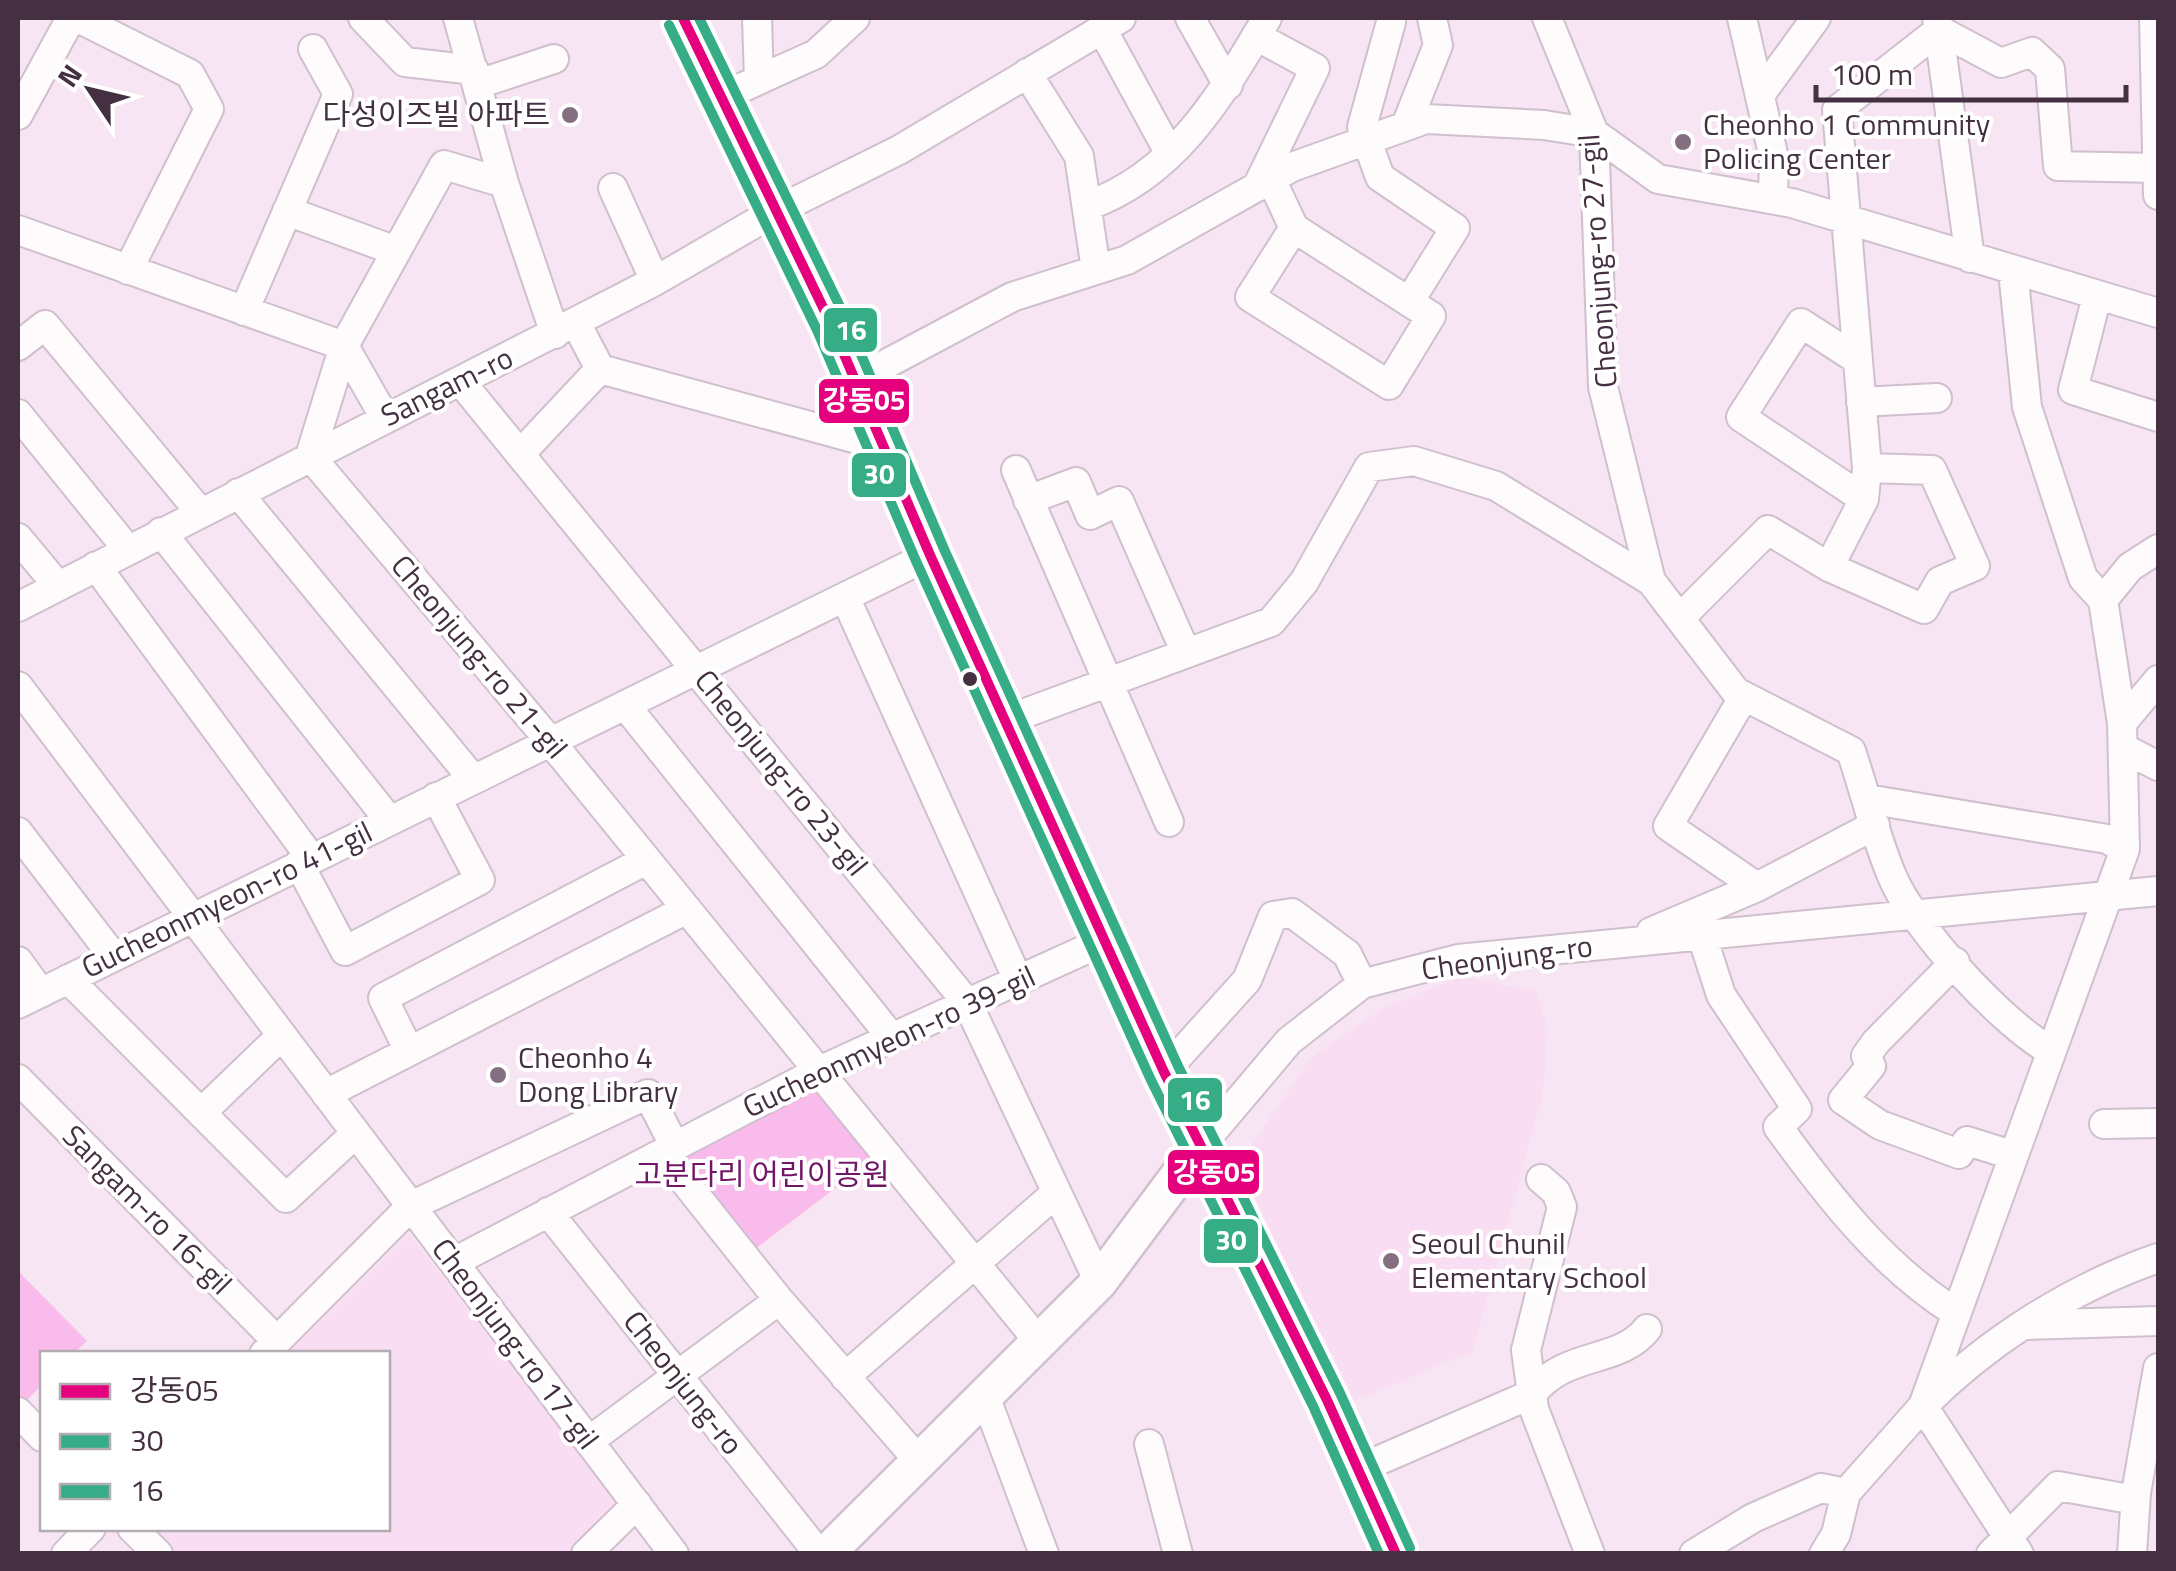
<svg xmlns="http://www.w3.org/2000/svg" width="2176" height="1571" viewBox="0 0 2176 1571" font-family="'Titillium Web','Noto Sans KR',sans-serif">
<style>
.built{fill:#f9ddf2}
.green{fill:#f8bbec}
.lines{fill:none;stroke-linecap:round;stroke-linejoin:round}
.minor-casing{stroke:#d0bfcd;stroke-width:32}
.major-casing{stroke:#d0bfcd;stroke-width:40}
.minor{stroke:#fefbfd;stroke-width:28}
.major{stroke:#fefbfd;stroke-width:35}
.bus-1-casing{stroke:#fff;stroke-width:18}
.bus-2-casing{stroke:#fff;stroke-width:18}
.bus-3-casing{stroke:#fff;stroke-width:18}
.bus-1{stroke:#e5007d;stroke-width:10}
.bus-2{stroke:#36ad87;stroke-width:10}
.bus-3{stroke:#36ad87;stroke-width:10}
.poi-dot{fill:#836f7f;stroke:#fff;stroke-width:4}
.bus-dot{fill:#443040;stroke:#fff;stroke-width:4}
.labels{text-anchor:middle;stroke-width:8;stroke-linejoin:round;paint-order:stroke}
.poi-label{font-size:30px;fill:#443040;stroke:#fff;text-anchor:start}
.street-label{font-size:30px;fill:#443040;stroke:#fff}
.park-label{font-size:30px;fill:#721567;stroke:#fff}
.line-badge{stroke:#fff;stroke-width:4}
.badge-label{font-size:28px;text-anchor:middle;font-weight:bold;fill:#fff}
</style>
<rect width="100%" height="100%" fill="#f7e5f3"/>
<path class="built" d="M1460,976L1537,992L1548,1029L1543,1093L1473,1351L1350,1403L1239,1163L1311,1058L1381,1009Z
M409,1234L620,1501L566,1553H177L152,1529L388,1528V1354L288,1353Z"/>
<path class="green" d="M817,1083L875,1158L751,1252L677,1157Z
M18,1271L87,1341L74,1353L42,1354V1385L24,1403L18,1397Z"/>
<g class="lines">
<g class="minor-casing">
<path id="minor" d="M78,18L190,74L209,109L128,270
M363,18L405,62L474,70
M458,18L504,183L555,334
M757,18L759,80
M1190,18L1228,85
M1547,18L1594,133L1603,387L1651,581L1736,692L1851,751C1865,792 1875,836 1892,876C1913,927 2003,1025 2051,1051
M1742,18L1774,158L1773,199
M1937,18L1970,258
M2154,18L2158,195
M1391,22L1362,127L1380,177L1455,228L1409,302
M1102,29L1169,152
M1256,36L1315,68L1257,187
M1027,73L1079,156L1096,270
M478,84L554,59
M1760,95L1816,18
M719,98L816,54L855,18
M18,115L71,18
M1407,123L1438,45L1432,18
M1271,179L1294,228L1431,316L1389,385L1250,297L1294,228
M504,183L444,165L344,346L310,456L550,741L1039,1342
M613,188L655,281
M1087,206C1177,174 1221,95 1267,18
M287,211L396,251
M18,230L344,346L385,418
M2013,271L2027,407L2083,578L2103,600
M2097,296L2073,390L2158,417
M244,311L338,94L313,49
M576,323L600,369L883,446
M18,346L45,325L200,512
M1858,360L1801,323L1741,417L1864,499
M856,380L1012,297L1127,260L1292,167L1426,119L1544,125L1594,133L1658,179L1792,203L2158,313
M461,382L968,1004L1099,1282
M1861,402L1937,398
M18,414L128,550
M520,454L600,369
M1016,470L1169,822
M238,493L473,779
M1028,500L1076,482L1090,515L1119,501L1186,653
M161,532L389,820
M18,538L58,586
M96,566L311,858
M1829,567L1864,499L1867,468L1837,110L1939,30L2001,63L2032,52L2050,69L2058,166L2158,168
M845,597L1018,980
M18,607L655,281L774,212L899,150L1121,18
M1680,618L1768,530L1829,567L1924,609L1940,581L1975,566L1932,470L1867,468
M18,686L674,1554
M1744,696L1668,826L1757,887
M625,705L892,1038
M1004,721L1271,622L1304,582L1369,467L1414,461L1496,486L1651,581
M2122,723L2103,600L2130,567L2158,549
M2123,748L2158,766
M1867,799L2107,839L2125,849
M18,832L113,956
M299,864L345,951L480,880L436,797
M1651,932L1757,887L1875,825
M1702,936L1721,995L1797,1109L1778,1127C1828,1196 1882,1266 1955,1312
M18,961L41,993
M1955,962L1876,1042L1866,1056L1871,1066L1843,1100L1880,1125L1959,1154L1967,1141L2012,1155
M68,979L286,1198L356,1133
M18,1004L930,555
M409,1051L383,998L646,860
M1164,1072L1247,980L1273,916L1292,913L1347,954L1362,984
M18,1079L277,1341
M326,1094L687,909
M201,1113L282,1035
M2104,1124L2158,1123
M1202,1144L1289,1041L1362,984L1458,959L2158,891
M662,1153L779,1300L919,1461
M1541,1179L1556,1192L1562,1207L1526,1350L1534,1409L1590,1554
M548,1212L819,1554
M454,1262L819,1071L1104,941
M2027,1325L2158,1321
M264,1354L411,1206L648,1094L675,1147
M845,1377L1056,1193
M985,1396L1044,1554
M18,1412L42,1437
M589,1441L779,1300
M1149,1444L1178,1554
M1359,1469L1532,1394C1566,1350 1618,1365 1647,1329
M132,1528L158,1554
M66,1554L91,1528
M586,1554L637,1504
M1694,1554L1753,1518L1821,1488L1846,1493
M1824,1554L1836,1534L1846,1493L1923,1406L2125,849L2122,723L2158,680
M1991,1554L2058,1486L2135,1500
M2019,1554L1923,1406C1988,1341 2071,1288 2158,1258
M2132,1554L2136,1493L2158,1368"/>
</g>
<g class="major-casing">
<path id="major" d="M683,18L831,324L930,555L1164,1072L1327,1400L1396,1554
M826,1554L1099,1282L1202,1144"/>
</g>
<use href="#minor" class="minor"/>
<use href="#major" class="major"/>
<g class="bus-1-casing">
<path id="bus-1" d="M683,18L831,324L930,555L1164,1072L1327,1400L1396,1554"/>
</g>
<g class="bus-2-casing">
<path id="bus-2" d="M669,25L817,330L916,561L1150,1078L1313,1406L1379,1554"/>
</g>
<g class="bus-3-casing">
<path id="bus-3" d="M699,18L845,317L944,549L1178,1066L1340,1393L1410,1548"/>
</g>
<use href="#bus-1" class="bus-1"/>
<use href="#bus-2" class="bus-2"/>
<use href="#bus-3" class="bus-3"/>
</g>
<g class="poi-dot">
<circle cx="570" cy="115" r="10"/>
<circle cx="1683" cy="142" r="10"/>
<circle cx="498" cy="1075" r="10"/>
<circle cx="1391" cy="1261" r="10"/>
</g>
<circle class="bus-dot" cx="970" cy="679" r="9"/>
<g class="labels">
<g class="poi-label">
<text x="550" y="125" text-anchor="end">다성이즈빌 아파트</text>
<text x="1703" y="135">Cheonho 1 Community<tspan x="1703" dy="34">Policing Center</tspan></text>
<text x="518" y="1068">Cheonho 4<tspan x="518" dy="34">Dong Library</tspan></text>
<text x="1411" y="1254">Seoul Chunil<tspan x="1411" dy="34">Elementary School</tspan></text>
</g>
<g class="street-label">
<text transform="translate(1598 261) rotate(-94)" y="10">Cheonjung-ro 27-gil</text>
<text transform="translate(447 387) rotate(-26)" y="10">Sangam-ro</text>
<text transform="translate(479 657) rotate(50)" y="10">Cheonjung-ro 21-gil</text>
<text transform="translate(781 773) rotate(51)" y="10">Cheonjung-ro 23-gil</text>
<text transform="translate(227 900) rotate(-26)" y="10">Gucheonmyeon-ro 41-gil</text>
<text transform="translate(1507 958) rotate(-8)" y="10">Cheonjung-ro</text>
<text transform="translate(889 1042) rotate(-25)" y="10">Gucheonmyeon-ro 39-gil</text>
<text transform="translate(147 1210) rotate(45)" y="10">Sangam-ro 16-gil</text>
<text transform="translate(515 1344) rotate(53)" y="10">Cheonjung-ro 17-gil</text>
<text transform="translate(683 1383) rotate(52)" y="10">Cheonjung-ro</text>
</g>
<g class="park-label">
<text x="762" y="1185">고분다리 어린이공원</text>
</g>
</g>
<g class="line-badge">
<rect x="822" y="306" width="57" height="48" rx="10" fill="#36ad87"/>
<rect x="817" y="377" width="94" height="48" rx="10" fill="#e5007d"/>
<rect x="850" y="451" width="58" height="48" rx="10" fill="#36ad87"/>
<rect x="1166" y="1076" width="58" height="48" rx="10" fill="#36ad87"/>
<rect x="1166" y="1148" width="95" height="48" rx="10" fill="#e5007d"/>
<rect x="1202" y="1217" width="58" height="48" rx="10" fill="#36ad87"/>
</g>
<g class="badge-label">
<text x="851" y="340">16</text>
<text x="864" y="410">강동05</text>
<text x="879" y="484">30</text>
<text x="1195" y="1110">16</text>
<text x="1214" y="1182">강동05</text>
<text x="1231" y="1250">30</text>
</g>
<rect width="2176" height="1571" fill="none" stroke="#443040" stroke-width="40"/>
<rect x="40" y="1351" width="350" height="180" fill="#ffffff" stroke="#b4acb3" stroke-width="2.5"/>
<rect x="60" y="1384" width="50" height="15" fill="#e5007d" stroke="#b4acb3" stroke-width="2.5"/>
<text x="130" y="1401" font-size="30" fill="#443040">강동05</text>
<rect x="60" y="1434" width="50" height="15" fill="#36ad87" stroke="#b4acb3" stroke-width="2.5"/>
<text x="130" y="1451" font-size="30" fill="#443040">30</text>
<rect x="60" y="1484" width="50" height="15" fill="#36ad87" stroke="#b4acb3" stroke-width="2.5"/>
<text x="130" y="1501" font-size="30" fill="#443040">16</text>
<g transform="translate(90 90) rotate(305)" stroke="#ffffff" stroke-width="8" paint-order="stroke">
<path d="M0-8L18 38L0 25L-18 38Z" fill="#443040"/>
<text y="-15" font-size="28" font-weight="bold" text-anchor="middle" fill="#443040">N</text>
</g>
<path d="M1816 85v15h310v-15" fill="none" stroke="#443040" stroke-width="5"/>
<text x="1831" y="85" font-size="30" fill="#443040" stroke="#ffffff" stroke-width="8" paint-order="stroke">100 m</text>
</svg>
